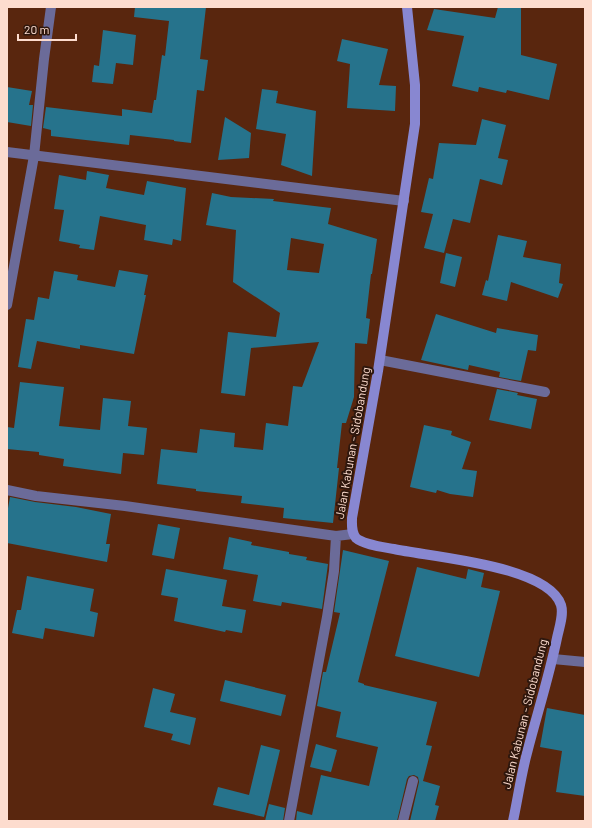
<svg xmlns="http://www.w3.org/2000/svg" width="592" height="828" viewBox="0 0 592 828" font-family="Barlow,sans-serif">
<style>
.building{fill:#26738c;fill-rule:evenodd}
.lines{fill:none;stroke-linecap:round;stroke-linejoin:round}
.street{stroke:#6b6b99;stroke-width:10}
.secondary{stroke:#8887d1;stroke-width:10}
.labels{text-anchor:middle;stroke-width:4;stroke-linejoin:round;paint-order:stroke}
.street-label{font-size:12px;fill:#fddcce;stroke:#2e170d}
</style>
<rect width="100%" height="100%" fill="#59260e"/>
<path class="building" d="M135,7H206L200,59L208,60L204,91L197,90L191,143L174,141V140L130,135L129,145L51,136V130L43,128L46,107L122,116V109L152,113L154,100H156L162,55L165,56L169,21L134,17Z
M498,7H521V55L557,64L549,100L507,90L506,93L479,87L478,92L452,86L464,36L427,30L434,9L495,18Z
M103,30L136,35L133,65L116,63L113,84L92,82L94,65L99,66Z
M342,39L388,49L379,85L396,86L395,111L347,108L350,64L337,61Z
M7,87L32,91L29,105H33L31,126L7,122Z
M262,89L278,91L276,103L316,111L312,176L281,165L286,134L256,129Z
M225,117L251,133L249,158L218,160Z
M482,119L506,125L498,158L508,160L502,185L480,179L470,223L453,219L444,253L424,248L433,214L421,212L429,178L433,179L439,143L476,145Z
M87,171L109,175L106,188L144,195L147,181L186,188L181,241L173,239L172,245L144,240L146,225L100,216L94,250L79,248L80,245L59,241L64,210L54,209L59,175L86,180Z
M212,193L231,197L274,199L273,201L331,208L328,224L377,239L372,274H371L366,318L370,319L367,344L355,343L354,397L346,423H342L337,468H339L333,523L283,518L284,508L241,503L242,496L196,491V489L157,484L161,449L197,453L200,429L235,433L234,447L263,450L266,423L288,426L293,386L302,387L319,342L251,348L245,396L221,393L228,332L276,337L280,313L233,282L236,230L206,225ZM291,238L324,244L319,273L287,270Z
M498,235L527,241L523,257L561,264L559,283L563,284L558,298L511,282L507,301L482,295L486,280L488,281Z
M446,253L462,257L455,287L440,283Z
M119,270L148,275L144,295H146L134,354L80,345V349L37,341L31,369L18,367L26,319L34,320L38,297L49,299L54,271L78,275L77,280L115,287Z
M436,314L496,333L497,328L538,335L536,351L528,350L521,381L499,377L500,372L469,365L468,370L421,360Z
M20,382L64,387L59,426L100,430L103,398L131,401L128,426L147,428L144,455L123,453L121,474L63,466L64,459L39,455V452L7,449V427L14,428Z
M497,389L518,393L517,395L537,399L531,429L489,420Z
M424,425L452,431L451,435L471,442L462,469L477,471L473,497L450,494L437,490L436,493L410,487Z
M10,497L35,502L76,507L111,514L106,544H110L107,562L7,543V514Z
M158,524L180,528L174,559L152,555Z
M229,537L252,542L251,545L289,552V554L307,557L306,560L328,564L322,609L282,602L281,606L253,601L258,575L223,569Z
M343,550L389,561L358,682L364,684V685L437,702L426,745L432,746L423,781L440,786L435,805L439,806L435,821H410L419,782L418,777L414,775L409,776L407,779L397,821H296L297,811L312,815L321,775L369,786L378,747L336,737L341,712L317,706L323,672H326L340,613L334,612Z
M417,567L466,579L468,569L484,573L481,587L500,591L479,677L395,656Z
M166,569L227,580L222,606L246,610L242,633L226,630L225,632L174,621L178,598L161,595Z
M27,576L94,589L90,611L98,613L94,637L45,628L43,639L12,633L17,610H21Z
M225,680L286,695L281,716L220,701Z
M153,688L175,694L170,712L196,718L190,745L171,740L173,734L144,727Z
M547,708L585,715V796L556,792L562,751L540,747Z
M316,744L337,750L331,772L310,767Z
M261,745L280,750L264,817L213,805L218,787L249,795Z
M269,804L285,808L283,821H265Z"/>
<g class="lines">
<path class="street" d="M7,152L404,201
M7,305L34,156L44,59L51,7
M380,360L545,392
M7,490L36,496L125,506L336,536L353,534
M553,659L585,662
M289,821L327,617L334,571L336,536
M403,821L413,781"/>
<path class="secondary" d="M407,7L415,85V124L378,371L352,518C352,525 351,532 356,538C364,545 384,547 394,549C430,557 548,565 561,605C564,615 559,628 557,638C549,677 537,714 527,753C521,775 518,798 513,821"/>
</g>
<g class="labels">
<g class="street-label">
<text transform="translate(353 443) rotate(-80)" y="4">Jalan Kabunan - Sidobandung</text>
<text transform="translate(525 714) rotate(-76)" y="4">Jalan Kabunan - Sidobandung</text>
</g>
</g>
<rect width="592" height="828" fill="none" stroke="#fddcce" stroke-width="16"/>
<path d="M18 34v6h58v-6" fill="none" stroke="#fddcce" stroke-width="2"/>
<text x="24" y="34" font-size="12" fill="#fddcce" stroke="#2e170d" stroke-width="3" paint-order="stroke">20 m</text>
</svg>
